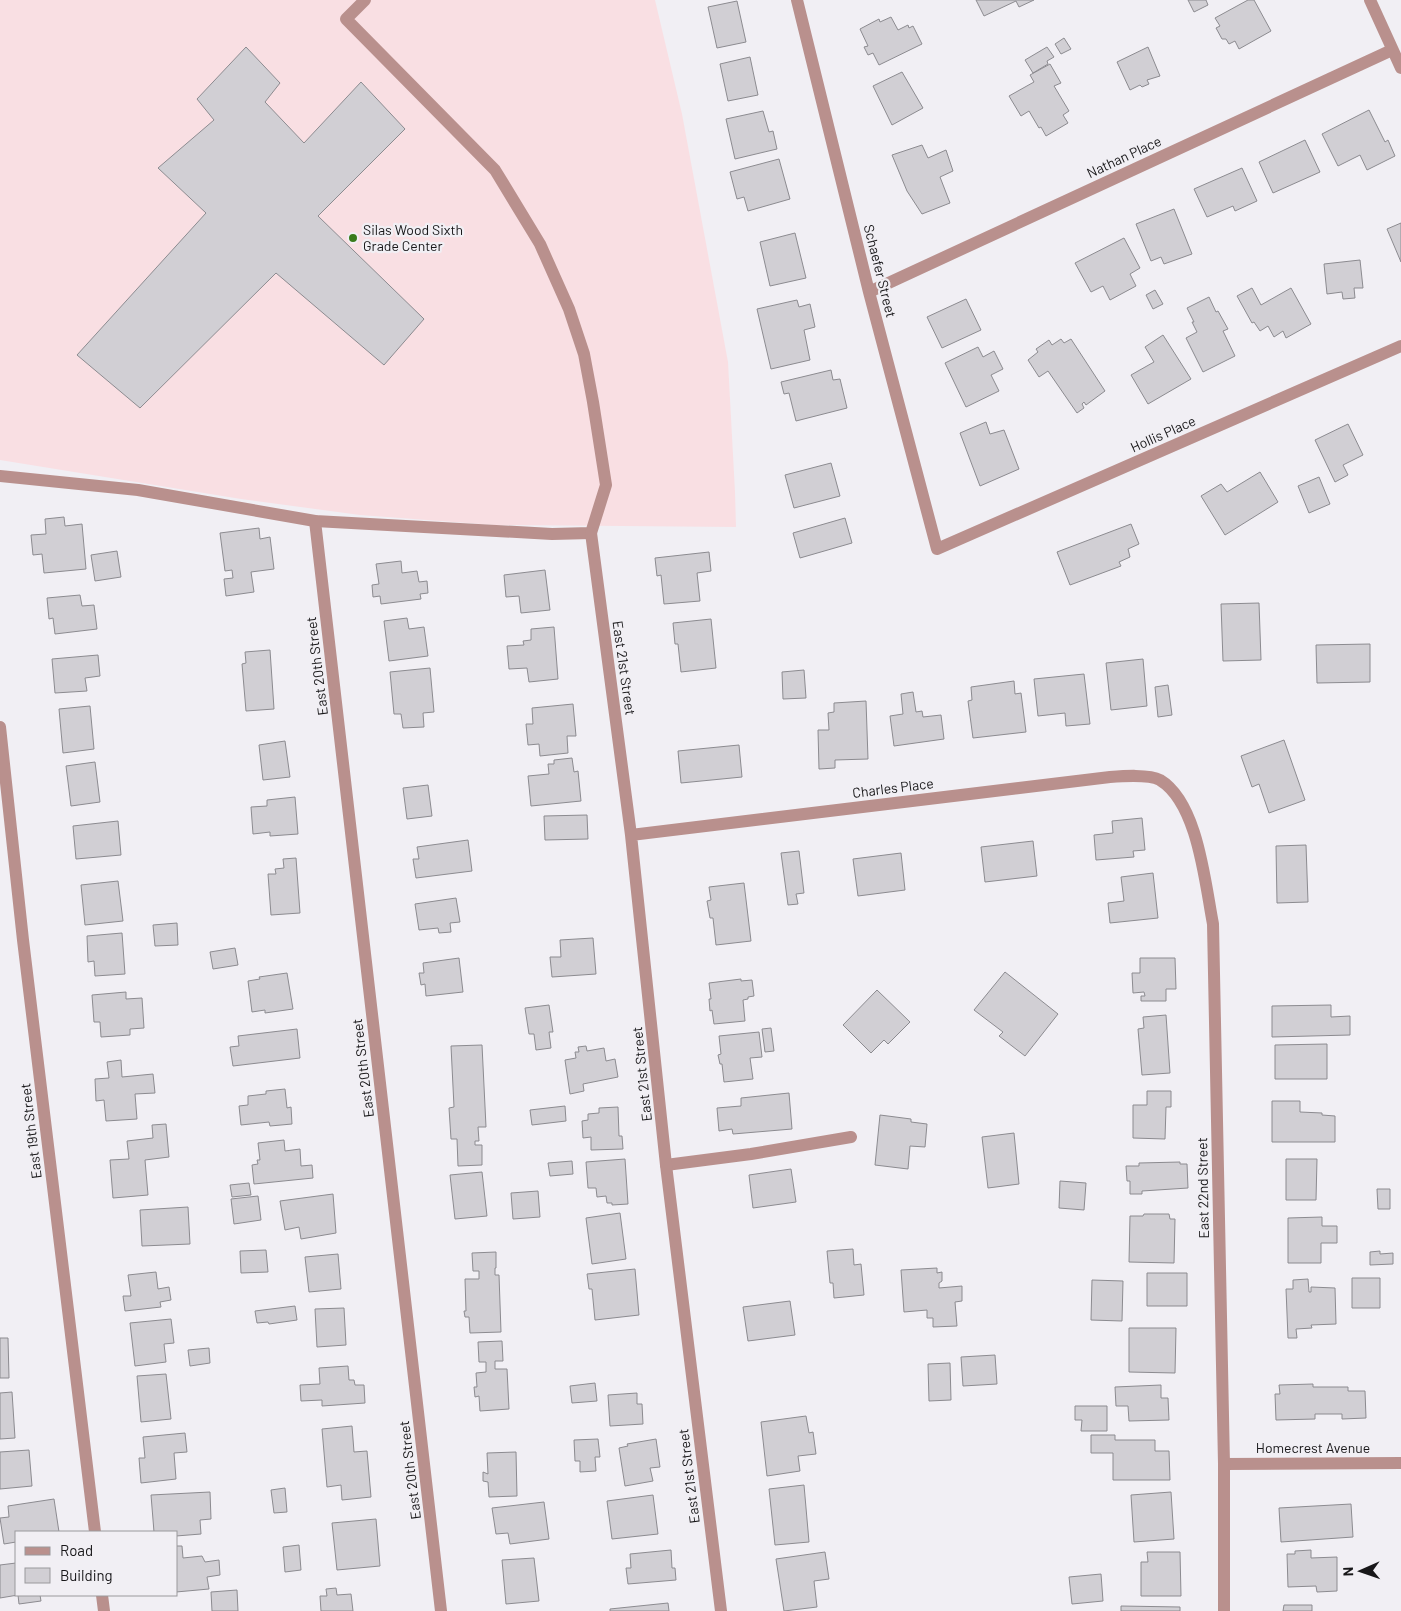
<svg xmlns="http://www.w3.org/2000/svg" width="1401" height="1611" viewBox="0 0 1401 1611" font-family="Barlow,sans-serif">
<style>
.education{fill:#f9dfe3}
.building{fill:#d1cfd4;stroke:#8c8b90}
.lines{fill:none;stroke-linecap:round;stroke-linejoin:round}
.lane{stroke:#b9908d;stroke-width:12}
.street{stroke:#b9908d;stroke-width:12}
.poi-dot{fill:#397b1b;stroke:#f1eff4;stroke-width:2}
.labels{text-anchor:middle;stroke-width:4.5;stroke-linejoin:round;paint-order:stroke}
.street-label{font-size:14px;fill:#181719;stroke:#f1eff4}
.poi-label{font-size:14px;fill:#181719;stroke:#f1eff4;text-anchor:start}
</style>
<rect width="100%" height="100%" fill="#f1eff4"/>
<path class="education" d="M0,0H655L682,114L728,362L735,492L736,527L494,525L360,515L241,499L0,460Z"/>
<path class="building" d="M976,0H1034L1019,7L1016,1L984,16Z
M1188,0H1206L1208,5L1194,12Z
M1248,0H1254L1271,31L1239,49L1235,41L1229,44L1226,39H1222L1216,28L1220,26L1215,18Z
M737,1L746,42L717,48L708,7Z
M891,17L898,30L908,25L909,28L913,26L922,44L879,65L873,53L868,55L864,47L868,46L860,29L879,19L880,22Z
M1064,38L1071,49L1061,54L1055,44Z
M246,47L280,83L265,102L304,143L361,82L405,129L318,216L424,319L384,365L276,273L140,408L77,355L206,213L158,168L214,120L197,99Z
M1047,47L1054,57L1047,61L1048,64L1033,73L1025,60Z
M1148,47L1160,76L1147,80L1149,84L1142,87L1140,85L1130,90L1117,62Z
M750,57L758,95L728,101L720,64Z
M1050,64L1061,83L1054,86L1069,111L1063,115L1068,123L1046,136L1041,127L1039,128L1029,111L1021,116L1009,96L1034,82L1030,75Z
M902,72L923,108L892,125L873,86Z
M1369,110L1385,142L1388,140L1395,156L1367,170L1360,155L1338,166L1322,134Z
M763,111L769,132L773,131L777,149L735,159L726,119Z
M1305,140L1320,172L1273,193L1259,162Z
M922,145L928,158L946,150L953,171L940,177L950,203L922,214L907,191L892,155Z
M779,159L790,199L748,211L744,197L737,199L730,172Z
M1242,168L1257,201L1235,211L1233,206L1207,217L1194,189Z
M1174,209L1192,254L1164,264L1161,257L1151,261L1136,224Z
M1401,223V262L1387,229Z
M795,233L806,278L770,286L760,242Z
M1124,238L1140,268L1130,274L1136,286L1110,300L1103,286L1091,292L1075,263Z
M1360,260L1363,288H1354L1355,298L1343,299L1342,292L1327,294L1324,264Z
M1252,288L1261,305L1291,288L1311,324L1286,338L1283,331L1274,337L1268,326L1260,331L1254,322L1252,323L1237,296Z
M1155,290L1163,304L1153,309L1146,295Z
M1209,297L1216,312L1218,311L1228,329L1223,331L1235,356L1203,372L1186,338L1197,332L1192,322H1194L1187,308Z
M966,299L981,330L942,348L927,317Z
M797,300L799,307L810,304L815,327L804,330L810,360L771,369L757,309Z
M1163,335L1191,379L1148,404L1131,375L1154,362L1145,347Z
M1061,339L1064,343L1071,339L1105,391L1086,405L1084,402L1082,404L1084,408L1077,413L1048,371L1039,377L1028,360L1038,352L1036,349L1049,340L1052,345Z
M978,347L983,357L994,351L1003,369L991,375L999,391L966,407L945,363Z
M831,370L833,380L840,379L847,408L796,421L789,393L784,394L781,382Z
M986,422L990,434L1004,430L1019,469L980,486L960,433Z
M1348,424L1363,455L1343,465L1348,475L1335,482L1315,440Z
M831,463L840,496L794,508L785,475Z
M1260,472L1278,502L1225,535L1201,496L1221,484L1227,492Z
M1319,477L1330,504L1309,513L1298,486Z
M64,517L65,526L82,524L86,569L44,573L42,554L33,555L31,535L46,534L45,519Z
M845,518L852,543L800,558L793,533Z
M1131,524L1139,544L1128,549L1130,557L1119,562L1121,566L1070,585L1057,552Z
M259,528L260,539L270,537L274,569L251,572L254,592L226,596L224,579L233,578L232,570L225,571L220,533Z
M117,551L121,577L95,581L91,555Z
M709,552L711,571L697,573L700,601L664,604L661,575L657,576L655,558Z
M401,561L402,573L417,571L419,582L427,581L428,593L420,594L421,599L381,604L380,596L373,597L372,585L379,584L376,564Z
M545,570L550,610L521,613L519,596L506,597L504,575Z
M80,595L82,606L94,605L97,629L55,634L53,618L49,619L47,598Z
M1259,603L1261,660L1223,661L1221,604Z
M407,618L409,629L424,627L428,656L389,661L384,621Z
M711,619L716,668L681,672L678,644H675L673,623Z
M554,627L558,679L529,682L527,668L509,669L507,646L524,645L523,641L531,640V629Z
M1370,644V682L1317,683L1316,645Z
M270,650L274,709L246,711L242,664L246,663L245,652Z
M98,655L100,676L85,678L87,691L55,693L52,659Z
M1143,659L1147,706L1111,710L1106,663Z
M430,668L434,712L423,713L424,727L403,728L401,714H394L390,672Z
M804,670L806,698L783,699L782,672Z
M1084,674L1090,724L1066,726L1065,713L1038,716L1034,679Z
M1014,681L1015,694L1021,693L1026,732L973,738L968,701L972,700L971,687Z
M1168,685L1172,715L1158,717L1155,687Z
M913,692L916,712L922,711L923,717L941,715L944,739L894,746L890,716L903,714L901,694Z
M866,701L868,759L835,760V768L819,769L818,730H829L828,713L834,712V703Z
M573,704L576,736H567L568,753L540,756L539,744L528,745L526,724H533L532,708Z
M90,706L94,749L63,753L59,709Z
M1284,740L1305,800L1269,813L1259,784L1252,787L1241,756Z
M285,741L290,777L263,780L259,745Z
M739,745L742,777L681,783L678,751Z
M572,758L574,772L578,771L581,801L531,806L528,776L549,774L548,764H554V760Z
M95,762L100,802L71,806L66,766Z
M428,785L432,816L407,819L403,788Z
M295,797L298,834L270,836V832L253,834L251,807L267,806V800Z
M587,815L588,839L545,840L544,816Z
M1142,818L1145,850L1133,851L1134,857L1096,860L1094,835L1113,833L1112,821Z
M118,821L121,855L76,859L73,826Z
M468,840L472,871L416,878L413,859H419L417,847Z
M1033,841L1037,876L985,882L981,847Z
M1306,845L1308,902L1277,903L1276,846Z
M799,851L804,893L796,894L798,904L788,905L781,853Z
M901,853L905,890L858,896L853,859Z
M296,858L300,913L271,915L268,874H276L275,869L284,868L283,859Z
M1153,873L1158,918L1110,923L1108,903L1124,901L1121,877Z
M118,881L123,921L85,925L81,885Z
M744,883L751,941L716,945L713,918H710L707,901L711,900L709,887Z
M456,898L460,922L450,923L451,932L439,933L438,928L419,930L415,904Z
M177,923L178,945L155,946L153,925Z
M122,933L125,974L95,976L94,961L88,962L87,936Z
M593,938L596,974L552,977L550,957H561L560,940Z
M235,948L238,965L213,969L210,952Z
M459,958L463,992L426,996L425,984L421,985L419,973H424L423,963Z
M1140,958H1175L1176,989H1166V1001H1141V996H1145L1144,992L1133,993L1132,973H1140Z
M1005,972L1058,1014L1025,1056L999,1036L1003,1032L974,1010Z
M287,973L293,1009L265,1013V1010L252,1012L248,981L260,979L259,977Z
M741,979V981L752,980L754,996L748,997V999L743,1000L745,1021L714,1024L712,1010L710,1011L709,999H711L709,983Z
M877,990L910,1022L888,1044L884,1040L871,1053L843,1025Z
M126,992V999L142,998L144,1028L130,1029V1035L101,1037L100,1022H94L92,995Z
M549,1005L553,1032H549L551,1048L536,1050L534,1034H529L525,1008Z
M1331,1005V1017L1350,1016V1035L1272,1037V1006Z
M1166,1015L1170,1073L1142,1075L1138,1029L1144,1028L1143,1017Z
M771,1028L774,1051L765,1052L762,1029Z
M297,1029L300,1058L233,1066L230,1047L239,1046L238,1036Z
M759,1032L762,1057L750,1058L753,1079L724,1082L722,1064H720L718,1055L721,1054L719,1036Z
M1327,1044V1079H1275V1045Z
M482,1045L486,1127H478L479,1141H475V1145H482V1165L458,1166L457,1139H451L449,1108L454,1107L451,1046Z
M586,1046L587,1051L604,1048L606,1061L615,1059L618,1077L583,1084L584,1091L570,1094L565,1060L576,1058L575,1052H579L578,1047Z
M121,1060L122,1077L153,1074L155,1093L135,1094L137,1119L106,1121L104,1100L96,1101L95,1079L109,1078L107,1062Z
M285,1089L287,1108L291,1107L292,1124L270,1126L269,1122L241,1125L239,1106L248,1105V1096L266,1094V1091Z
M1147,1091H1171V1107H1166L1165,1139L1133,1138V1105H1147Z
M789,1093L792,1129L733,1134L732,1129L719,1131L717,1108L741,1106V1098Z
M1272,1101H1300V1112L1322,1113V1115L1335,1116V1142H1272Z
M565,1106L566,1121L532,1125L530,1110Z
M618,1107L619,1136H622L623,1149L591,1150V1137L583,1138L582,1121L588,1120V1114L599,1113V1108Z
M880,1115L911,1119V1122L927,1124L925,1147L910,1146L908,1169L875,1165Z
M166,1124L169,1157L145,1160L148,1195L113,1198L110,1160L129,1159L127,1141L153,1138L152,1125Z
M1014,1133L1019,1184L988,1188L982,1137Z
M284,1140L285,1151L300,1149L301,1166L312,1165L313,1178L254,1184L252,1165L258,1164L257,1160H260L258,1143Z
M625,1159L628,1204L612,1205V1203H607L606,1196L597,1197L596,1188H588L586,1162Z
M1286,1159H1317L1316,1200H1286Z
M572,1161L573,1174L550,1176L548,1163Z
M1180,1162V1164H1187L1188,1188L1142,1191V1194H1130V1181H1127L1126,1166H1139V1163Z
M791,1169L796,1202L753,1208L749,1175Z
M482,1172L487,1216L455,1219L450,1175Z
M1060,1181L1086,1183L1084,1210L1059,1208Z
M249,1183L251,1195L232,1197L230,1185Z
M1377,1189H1390V1209H1378Z
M538,1191L540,1217L513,1219L511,1193Z
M333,1194L336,1233L301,1239L299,1227L285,1230L280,1201Z
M258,1196L261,1220L234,1224L231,1199Z
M188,1207L190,1244L142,1246L140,1210Z
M620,1213L626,1259L592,1264L586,1218Z
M1144,1214H1169L1170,1219H1175L1174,1263L1129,1262L1130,1216H1143Z
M1322,1217V1226H1337V1243H1321V1263H1288V1218Z
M853,1249L854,1265L861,1264L864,1295L834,1298L833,1283H830L827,1251Z
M266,1250L268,1272L241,1273L240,1251Z
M1380,1251V1254L1393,1253V1264L1370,1265V1252Z
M496,1252V1268H495V1275H499L501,1332L470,1333L469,1317H465L464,1311H466L465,1279H479V1271H473L472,1253Z
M338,1254L341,1289L309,1292L305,1257Z
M937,1268V1273L942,1272V1281L939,1283V1288L962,1286V1301L955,1302L957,1326L933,1327V1318H927V1310L904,1312L901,1270Z
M635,1269L639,1315L595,1320L592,1289H589L587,1274Z
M156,1272L158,1289L169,1287L171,1300L160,1302L161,1307L125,1311L123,1296H131L128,1275Z
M1147,1273H1187V1306H1147Z
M1352,1278H1380V1308H1352Z
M1308,1279L1309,1292H1311V1287L1335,1288L1336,1324L1311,1325L1312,1328L1296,1329L1297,1338H1288L1286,1289H1293V1280Z
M1092,1280L1123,1281L1122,1321L1091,1320Z
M790,1301L795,1335L748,1341L743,1307Z
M295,1306L297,1320L269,1324L268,1322L257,1323L255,1311Z
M344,1308L346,1345L317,1347L315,1309Z
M171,1319L174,1343L164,1344L166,1362L135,1366L130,1323Z
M1129,1328H1176L1175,1373L1129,1372Z
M0,1338H8L9,1378H0Z
M502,1341L503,1361H495V1369H507L509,1409L480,1411L479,1396L475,1397L474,1387H477L476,1373L486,1372V1362H479L478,1342Z
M209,1348L210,1363L190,1366L188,1350Z
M995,1355L997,1384L963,1386L961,1357Z
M950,1363L951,1400L929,1401L928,1364Z
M348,1366L349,1380H354L355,1385H364L365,1403L322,1406V1400L301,1401L300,1385L320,1384L319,1368Z
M166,1374L171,1419L141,1422L137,1376Z
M595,1383L597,1401L572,1403L570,1386Z
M1313,1384V1387H1348V1391H1365L1366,1418L1342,1419V1414H1315V1419L1276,1420L1275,1394H1280L1279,1385Z
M1161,1385V1398H1168L1169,1420L1129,1421L1128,1406H1116L1115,1387Z
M12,1392L15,1438L0,1439V1393Z
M637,1393V1404H642L643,1424L610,1426L608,1395Z
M1075,1406H1107V1431H1081L1082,1420H1075Z
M806,1416L809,1433L813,1432L816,1454L798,1456L800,1471L767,1476L761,1422Z
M352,1426L354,1452L367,1451L371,1497L342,1500L341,1485L327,1487L322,1429Z
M185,1433L187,1452L174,1453L176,1479L141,1483L139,1458H145L143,1437Z
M1091,1435H1115V1440H1155V1451H1169L1170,1480H1113V1453H1091Z
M598,1439L600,1457H595L596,1471L580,1472V1461H575L574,1440Z
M656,1439L660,1467L650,1468L653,1481L625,1486L619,1448L628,1446L627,1444Z
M29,1450L32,1486L0,1489V1452Z
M516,1452L517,1496L489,1497L488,1482L483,1481V1472L488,1474L487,1453Z
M804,1485L809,1542L775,1545L769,1489Z
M285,1488L287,1512L274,1513L271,1490Z
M210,1492L211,1519L200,1520L201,1534L176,1536V1532H154L151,1495Z
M1171,1492L1174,1539L1134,1542L1131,1495Z
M653,1495L658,1534L612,1539L607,1501Z
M54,1499L59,1532H16V1542L4,1544L0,1518L9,1517L8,1506Z
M544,1502L549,1539L510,1544L508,1533L496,1534L492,1508Z
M1351,1504L1353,1537L1281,1542L1279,1508Z
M376,1519L380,1566L337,1570L332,1523Z
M299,1545L301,1570L285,1572L283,1547Z
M176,1546H182L183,1558L202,1556L205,1562L219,1560L220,1575L207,1577L209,1589L176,1592Z
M671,1550L672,1568H675L676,1580L628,1584L626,1568H631L630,1554Z
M1311,1550V1558L1337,1557V1591L1317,1592L1316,1586L1288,1587L1287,1554H1295V1551Z
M825,1552L829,1579L814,1581L817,1607L784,1611L776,1559Z
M1147,1552H1180L1181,1596H1141V1562H1148Z
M534,1558L539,1601L506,1604L502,1560Z
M16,1563V1595H40L41,1601L19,1604L18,1595L0,1598V1565Z
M1101,1574L1103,1601L1072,1604L1069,1577Z
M336,1588L337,1595L351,1594L353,1611H321L320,1596H327L326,1589Z
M237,1590L238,1611H212L211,1592Z
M668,1603L669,1611H610V1609Z
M1284,1605H1312V1611H1283Z
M1121,1606L1180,1607V1611H1121Z"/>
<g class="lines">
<path class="lane" d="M0,476L138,490L315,521L552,534L591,533L606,485L593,402L584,354L569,309L540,244L495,170L346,19L365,0
M666,1165L751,1154L851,1137"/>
<path class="street" d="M797,0L869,292L937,549L1401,346
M1370,0L1401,68
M869,292L1392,50
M315,521L441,1611
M591,533L631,835L666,1165L721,1611
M0,727L23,940L95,1532
M631,835L1110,777C1123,776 1149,774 1160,780C1198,803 1205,883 1213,924L1224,1464V1611
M1224,1464L1401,1463
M102,1595L104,1611"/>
</g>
<circle class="poi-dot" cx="353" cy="238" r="5"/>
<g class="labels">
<g class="street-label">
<text transform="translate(1124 157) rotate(-25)" y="5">Nathan Place</text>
<text transform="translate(880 271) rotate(76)" y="5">Schaefer Street</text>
<text transform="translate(1163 434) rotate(-24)" y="5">Hollis Place</text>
<text transform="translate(317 666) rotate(-97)" y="5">East 20th Street</text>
<text transform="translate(624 668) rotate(82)" y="5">East 21st Street</text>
<text transform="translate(893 788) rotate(-7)" y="5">Charles Place</text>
<text transform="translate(363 1068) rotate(-97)" y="5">East 20th Street</text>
<text transform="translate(642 1074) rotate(-96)" y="5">East 21st Street</text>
<text transform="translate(31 1131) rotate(-97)" y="5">East 19th Street</text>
<text transform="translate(1203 1188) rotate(-91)" y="5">East 22nd Street</text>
<text x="1313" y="1453">Homecrest Avenue</text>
<text transform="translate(410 1470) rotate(-97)" y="5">East 20th Street</text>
<text transform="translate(689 1476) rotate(-97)" y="5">East 21st Street</text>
</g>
<g class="poi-label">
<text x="363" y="235">Silas Wood Sixth<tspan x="363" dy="16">Grade Center</tspan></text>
</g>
</g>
<rect x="15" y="1531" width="162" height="65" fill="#f1eff4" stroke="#9a999c"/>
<rect x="25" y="1547" width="25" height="8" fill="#b9908d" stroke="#9a999c"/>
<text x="60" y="1556" font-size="15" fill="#181719">Road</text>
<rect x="25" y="1568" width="25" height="15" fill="#d1cfd4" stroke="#9a999c"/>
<text x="60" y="1581" font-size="15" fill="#181719">Building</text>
<g transform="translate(1361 1571) rotate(268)" stroke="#f1eff4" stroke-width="4" paint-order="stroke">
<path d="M0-4L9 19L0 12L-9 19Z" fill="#181719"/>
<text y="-8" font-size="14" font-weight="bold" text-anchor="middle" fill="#181719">N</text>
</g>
</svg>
